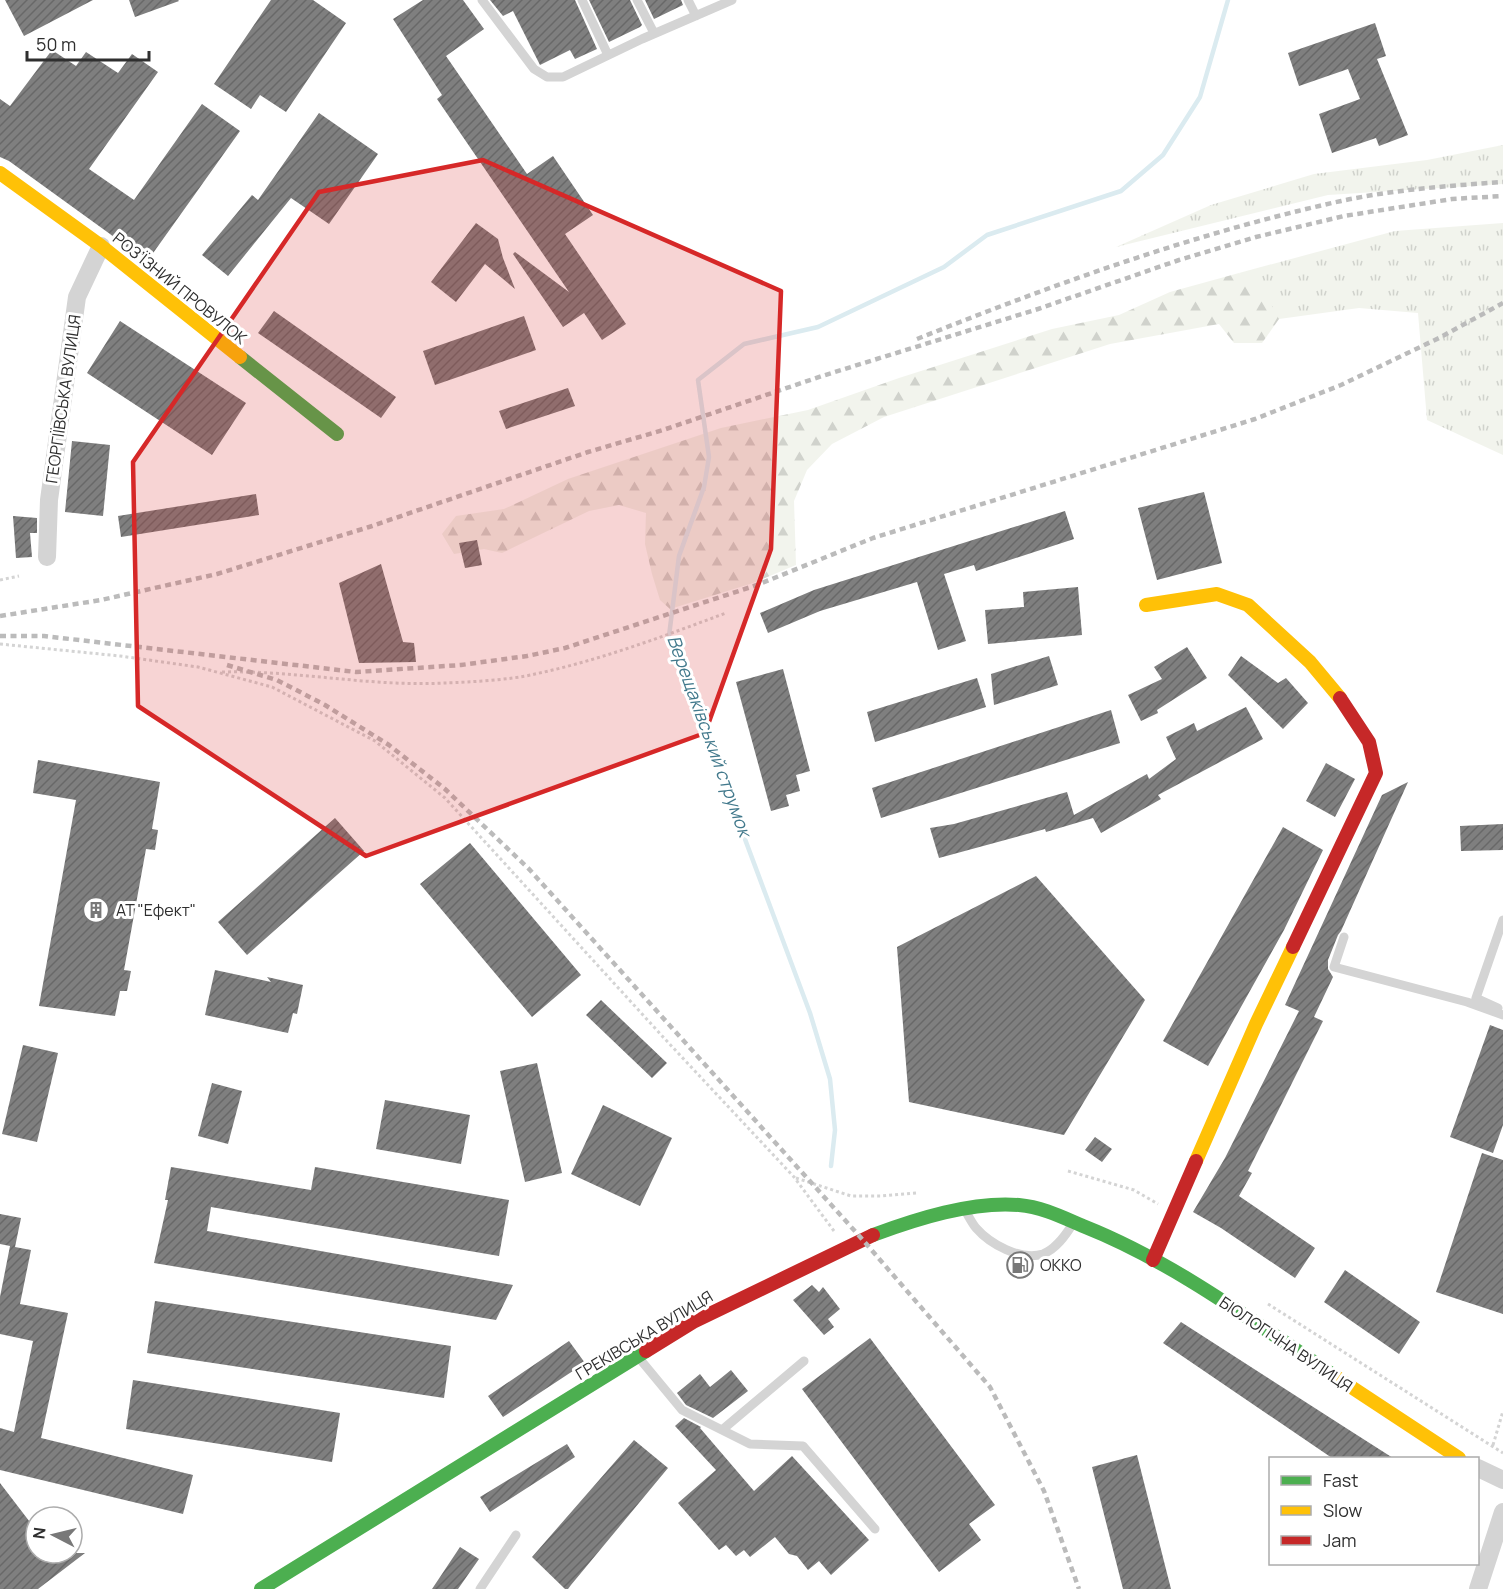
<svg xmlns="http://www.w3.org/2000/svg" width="1503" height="1589" viewBox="0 0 1503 1589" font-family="Manrope,sans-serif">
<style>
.grass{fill:url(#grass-tufts)}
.forest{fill:url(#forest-firs)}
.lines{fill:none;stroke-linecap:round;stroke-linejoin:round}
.stream{stroke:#dbebf0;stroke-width:4.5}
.building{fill:url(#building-hatch)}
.path{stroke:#d4d4d4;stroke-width:3;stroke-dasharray:3 3;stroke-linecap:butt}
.lane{stroke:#d4d4d4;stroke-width:9}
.street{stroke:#d4d4d4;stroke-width:18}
.fast{stroke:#4caf50;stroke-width:14}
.slow{stroke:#ffc107;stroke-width:14}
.jam{stroke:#c62828;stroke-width:14}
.rail{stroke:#bbb;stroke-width:4.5;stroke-dasharray:6 4.5;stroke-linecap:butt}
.marked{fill:#d62828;fill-opacity:0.2;stroke:#d62828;stroke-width:4.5;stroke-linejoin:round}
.labels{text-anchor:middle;stroke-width:6;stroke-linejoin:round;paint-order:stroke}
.street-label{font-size:16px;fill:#2f2f2f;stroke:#fff}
.poi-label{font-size:16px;fill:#2f2f2f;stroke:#fff;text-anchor:start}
.water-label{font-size:18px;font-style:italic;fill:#42798c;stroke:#fff}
</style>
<defs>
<pattern id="grass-tufts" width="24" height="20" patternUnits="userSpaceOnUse" patternTransform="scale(1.5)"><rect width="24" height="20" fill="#f2f4ed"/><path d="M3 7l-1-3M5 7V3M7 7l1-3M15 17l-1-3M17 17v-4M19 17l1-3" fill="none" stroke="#d0d2cc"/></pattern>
<pattern id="forest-firs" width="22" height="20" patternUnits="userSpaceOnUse" patternTransform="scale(1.5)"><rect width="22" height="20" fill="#f2f4ed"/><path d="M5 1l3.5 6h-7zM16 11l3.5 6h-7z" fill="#d0d2cc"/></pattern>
<pattern id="building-hatch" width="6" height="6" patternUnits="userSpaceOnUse" patternTransform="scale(1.5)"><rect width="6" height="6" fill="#7f7f7f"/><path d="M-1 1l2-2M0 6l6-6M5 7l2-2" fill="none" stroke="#686868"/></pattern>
</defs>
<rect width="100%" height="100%" fill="#fff"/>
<path class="grass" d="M1503,145V184L1328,195L1116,247L1211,205L1314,174L1427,160Z
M1503,223V455L1427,420L1418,313L1359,308L1279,319L1239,273L1395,231Z"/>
<path class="forest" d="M1239,273L1265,293L1279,319L1262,343H1234L1219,324L1110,344L884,417L832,444L807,470L794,501L796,565L753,583L670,609L660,600L652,574L645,544L646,513L619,505L589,511L502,553L484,549L454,554L442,534L456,516L504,509L568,479L721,428L808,410L899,378L1052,329L1119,315L1170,292Z"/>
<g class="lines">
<path class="stream" d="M831,1166L835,1130L830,1079L810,1013L669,636L679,556L704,487L709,457L698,380L744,344L818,327L944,267L987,235L1121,191L1163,155L1200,97L1228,0"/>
</g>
<path class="building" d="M5,0H93L24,36Z
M129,0H178L179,1L135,17Z
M271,0H313L346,23L286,112L260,95L251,109L214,84Z
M423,0H463L484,29L446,56L527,174L553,156L593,215L565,234L626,324L602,340L584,313L563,327L513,254L515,252L569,292L437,99L442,95L393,19Z
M490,0H575L597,49L575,59L570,50L540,65L513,11L503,16Z
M589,0H630L642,25L640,27L609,42Z
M645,0H681L683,5L654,19Z
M1375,23L1386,56L1377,59L1408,135L1379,146L1376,138L1332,153L1319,114L1360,99L1348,69L1299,86L1288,53Z
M52,50L76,66L86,52L118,73L132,54L158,72L89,169L134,200L202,104L240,131L146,263L110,234L9,161L0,157V99L10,106Z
M319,113L378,154L329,224L291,198L228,276L202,255L252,195L258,200Z
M476,223L498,239L503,258L515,289L485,264L456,302L431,282Z
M274,311L396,397L381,418L258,333Z
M524,316L536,350L435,385L423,351Z
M120,321L246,403L212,455L87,373Z
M568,388L575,406L506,429L499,411Z
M72,441L110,445L103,516L65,512Z
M1204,492L1222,563L1157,580L1138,508Z
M256,494L259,515L121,537L118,516Z
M1065,511L1074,539L976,571L974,565L944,574L966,641L938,650L917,582L820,611L768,633L760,613L814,590Z
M13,516L37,518V533H30L32,557L16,558Z
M477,540L482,565L465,568L459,543Z
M381,564L403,642L414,643L416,662L359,663L339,583Z
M1078,587L1082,635L988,644L985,610L1024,607L1023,592Z
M1187,647L1207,678L1157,710L1158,713L1141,721L1128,695L1162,679L1154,667Z
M1049,656L1058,685L994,705L991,674Z
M1241,656L1278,683L1286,678L1308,703L1283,729L1228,675Z
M783,669L810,771L796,775L800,791L786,795L789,806L771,811L736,682Z
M977,678L986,707L875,742L867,712Z
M1246,707L1263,739L1158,795L1161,799L1101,833L1093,818L1046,832L1045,829L939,858L930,828L954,824L1067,792L1074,815L1147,774L1149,779L1176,759L1166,737L1194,723L1197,731Z
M1111,710L1120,743L881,818L872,788Z
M38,760L160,782L152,829L158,830L155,850L146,849L124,970L131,971L127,991H120L115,1016L39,1006L76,800L33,793Z
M1326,763L1355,779L1335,817L1306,801Z
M1408,782L1341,931L1338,935L1328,960V969L1333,977L1314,1017L1323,1021L1248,1171L1252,1173L1239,1196L1315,1248L1295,1278L1221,1228L1193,1212L1225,1158L1299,1011L1285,1005L1382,795Z
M335,818L364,851L247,955L218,922Z
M1503,824V850L1461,851L1460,826Z
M1283,827L1323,850L1284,930L1208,1066L1163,1041Z
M470,843L581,975L532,1017L420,884Z
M1036,876L1145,1000L1064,1135L909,1102L897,947Z
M215,970L271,982L267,977L303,985L297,1014L293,1013L288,1033L205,1015Z
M601,1000L667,1063L652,1078L586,1015Z
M1490,1025L1503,1030V1125L1493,1153L1450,1137Z
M23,1045L58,1053L37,1142L2,1134Z
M537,1063L562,1173L525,1182L500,1071Z
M212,1083L242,1091L228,1144L198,1136Z
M385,1100L470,1115L461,1164L376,1149Z
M603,1105L672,1138L640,1206L571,1174Z
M1095,1137L1112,1149L1102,1162L1085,1150Z
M1482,1153L1503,1160V1314L1436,1292Z
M171,1167L311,1190L315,1167L509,1200L499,1256L211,1207L207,1231L513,1285L496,1320L154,1263L168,1200H165Z
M0,1214L21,1218L15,1247L31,1250L20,1304L68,1313L41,1438L193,1475L183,1514L0,1470V1428L14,1432L33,1341L0,1334V1297L10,1246L0,1244Z
M1345,1270L1420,1322L1399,1354L1324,1302Z
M812,1285L819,1292L823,1287L840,1309L828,1319L834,1327L824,1335L793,1300Z
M155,1301L451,1346L444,1398L147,1353Z
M1181,1322L1346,1428L1393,1458H1332L1163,1343Z
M870,1338L995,1505L969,1524L981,1540L939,1572L802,1389Z
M569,1341L585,1363L503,1417L488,1396Z
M731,1370L748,1391L713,1418L686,1405L677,1393L700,1374L710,1387Z
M133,1380L340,1413L332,1462L126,1429Z
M684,1418L701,1427L700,1428L754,1491L792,1456L869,1540L831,1575L819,1561L808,1570L797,1556L789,1554L775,1537L750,1557L744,1550L736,1556L726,1545L719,1550L678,1503L716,1470L675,1426Z
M634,1440L668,1468L571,1585L568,1589H565L532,1557Z
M567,1444L575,1457L490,1512L480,1497Z
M1137,1455L1171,1589H1123L1092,1467Z
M0,1483L36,1530V1553H85L38,1589H0Z
M460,1547L479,1559L458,1589H432Z"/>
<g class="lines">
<path class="path" d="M0,580L19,576
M0,644L120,656L198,667L272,687L375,741L445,798L664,1038L794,1177L834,1231
M222,672C296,670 370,687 445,683C471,682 510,680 535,674C601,660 664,636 726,613
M1068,1171L1134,1190L1158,1204
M796,1178L851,1196H881L916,1193
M1268,1304L1503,1453
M1493,1445L1503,1411"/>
<path class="lane" d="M482,0L534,69L547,77H563L642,39L732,0
M582,0L608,55
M637,0L654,33
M688,0L696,16
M1344,937L1334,967L1467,1002L1503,1015
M1498,1008L1476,998L1503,920
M966,1212C969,1217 972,1223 976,1228C990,1244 1020,1261 1043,1254C1056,1249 1065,1236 1072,1225
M639,1358L682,1410L750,1444L803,1446L875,1529
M722,1430L804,1361
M480,1589L516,1535"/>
<path class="street" d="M47,557L49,500L77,297L101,246
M1478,1468L1503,1480
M1478,1589L1503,1512"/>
<path class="fast" d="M240,357L337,434
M873,1235C916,1219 972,1201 1019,1205C1042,1207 1062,1217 1083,1226C1174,1262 1255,1323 1336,1377
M261,1589L646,1351"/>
<path class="slow" d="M0,173L101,246L240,357
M1146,605L1217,594L1248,605L1310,662L1340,698
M1196,1161L1256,1024L1293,947
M1336,1377L1459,1458"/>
<path class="jam" d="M1293,947L1376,773L1369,742L1340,698
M1153,1260L1196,1161
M646,1351L693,1322L873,1235"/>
<path class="rail" d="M917,339C1052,285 1190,235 1332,203C1388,190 1446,186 1503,182
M0,616L101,600L217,574L369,527L588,452L663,430L822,376L1038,309L1179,260L1256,237L1344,216L1452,199L1503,196
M0,636H44L356,672L461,665L527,656L565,648L757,585L873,538L1255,419L1341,385L1439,338L1503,303
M227,665L277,680L325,705L389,745L445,789L529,869L862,1239L990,1387L1044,1491L1079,1589"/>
</g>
<path class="marked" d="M483,160L781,291L771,549L705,733L366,856L138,706L133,462L319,192Z"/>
<defs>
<g id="building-ring" transform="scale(1.35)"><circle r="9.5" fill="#fff" stroke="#787878" stroke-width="1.5"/><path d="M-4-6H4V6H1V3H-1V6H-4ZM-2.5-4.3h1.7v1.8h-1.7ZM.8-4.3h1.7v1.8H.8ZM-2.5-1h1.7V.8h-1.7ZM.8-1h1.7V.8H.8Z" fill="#787878"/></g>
<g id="fuel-ring" transform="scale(1.35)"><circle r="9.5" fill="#fff" stroke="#787878" stroke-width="1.5"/><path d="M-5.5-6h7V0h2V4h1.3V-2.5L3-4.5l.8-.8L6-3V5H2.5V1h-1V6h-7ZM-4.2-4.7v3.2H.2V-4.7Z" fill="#787878"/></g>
</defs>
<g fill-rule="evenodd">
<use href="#building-ring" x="96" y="910"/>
<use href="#fuel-ring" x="1020" y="1265"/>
</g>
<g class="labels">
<g class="street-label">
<text transform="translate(180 288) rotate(39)" y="6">РОЗ’ЇЗНИЙ ПРОВУЛОК</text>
<text transform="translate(63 399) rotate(-82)" y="6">ГЕОРГІЇВСЬКА ВУЛИЦЯ</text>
<text transform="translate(644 1335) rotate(-31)" y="6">ГРЕКІВСЬКА ВУЛИЦЯ</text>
<text transform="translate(1286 1344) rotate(34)" y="6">БІОЛОГІЧНА ВУЛИЦЯ</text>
</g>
<g class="poi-label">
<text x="116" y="916">АТ "Ефект"</text>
<text x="1040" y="1271">ОККО</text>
</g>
<g class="water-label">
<text transform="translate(709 736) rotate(70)" y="6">Верещаківський струмок</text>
</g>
</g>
<rect x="1269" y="1457" width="210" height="108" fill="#ffffff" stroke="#acacac" stroke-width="1.5"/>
<rect x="1281" y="1476" width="30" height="9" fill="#4caf50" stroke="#acacac" stroke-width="1.5"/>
<text x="1323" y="1487" font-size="18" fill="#2f2f2f">Fast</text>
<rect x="1281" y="1506" width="30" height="9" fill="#ffc107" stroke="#acacac" stroke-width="1.5"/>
<text x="1323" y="1517" font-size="18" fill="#2f2f2f">Slow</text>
<rect x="1281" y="1536" width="30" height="9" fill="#c62828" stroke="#acacac" stroke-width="1.5"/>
<text x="1323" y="1547" font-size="18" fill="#2f2f2f">Jam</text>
<g transform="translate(54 1535) rotate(277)"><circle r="28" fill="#ffffff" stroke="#acacac" stroke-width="1.5"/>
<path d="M0-4.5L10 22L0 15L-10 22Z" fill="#787878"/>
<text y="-9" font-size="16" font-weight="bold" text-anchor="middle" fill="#2f2f2f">N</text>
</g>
<path d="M27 51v9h122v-9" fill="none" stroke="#2f2f2f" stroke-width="3"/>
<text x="36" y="51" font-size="18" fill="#2f2f2f" stroke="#ffffff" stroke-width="4.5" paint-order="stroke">50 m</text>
</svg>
